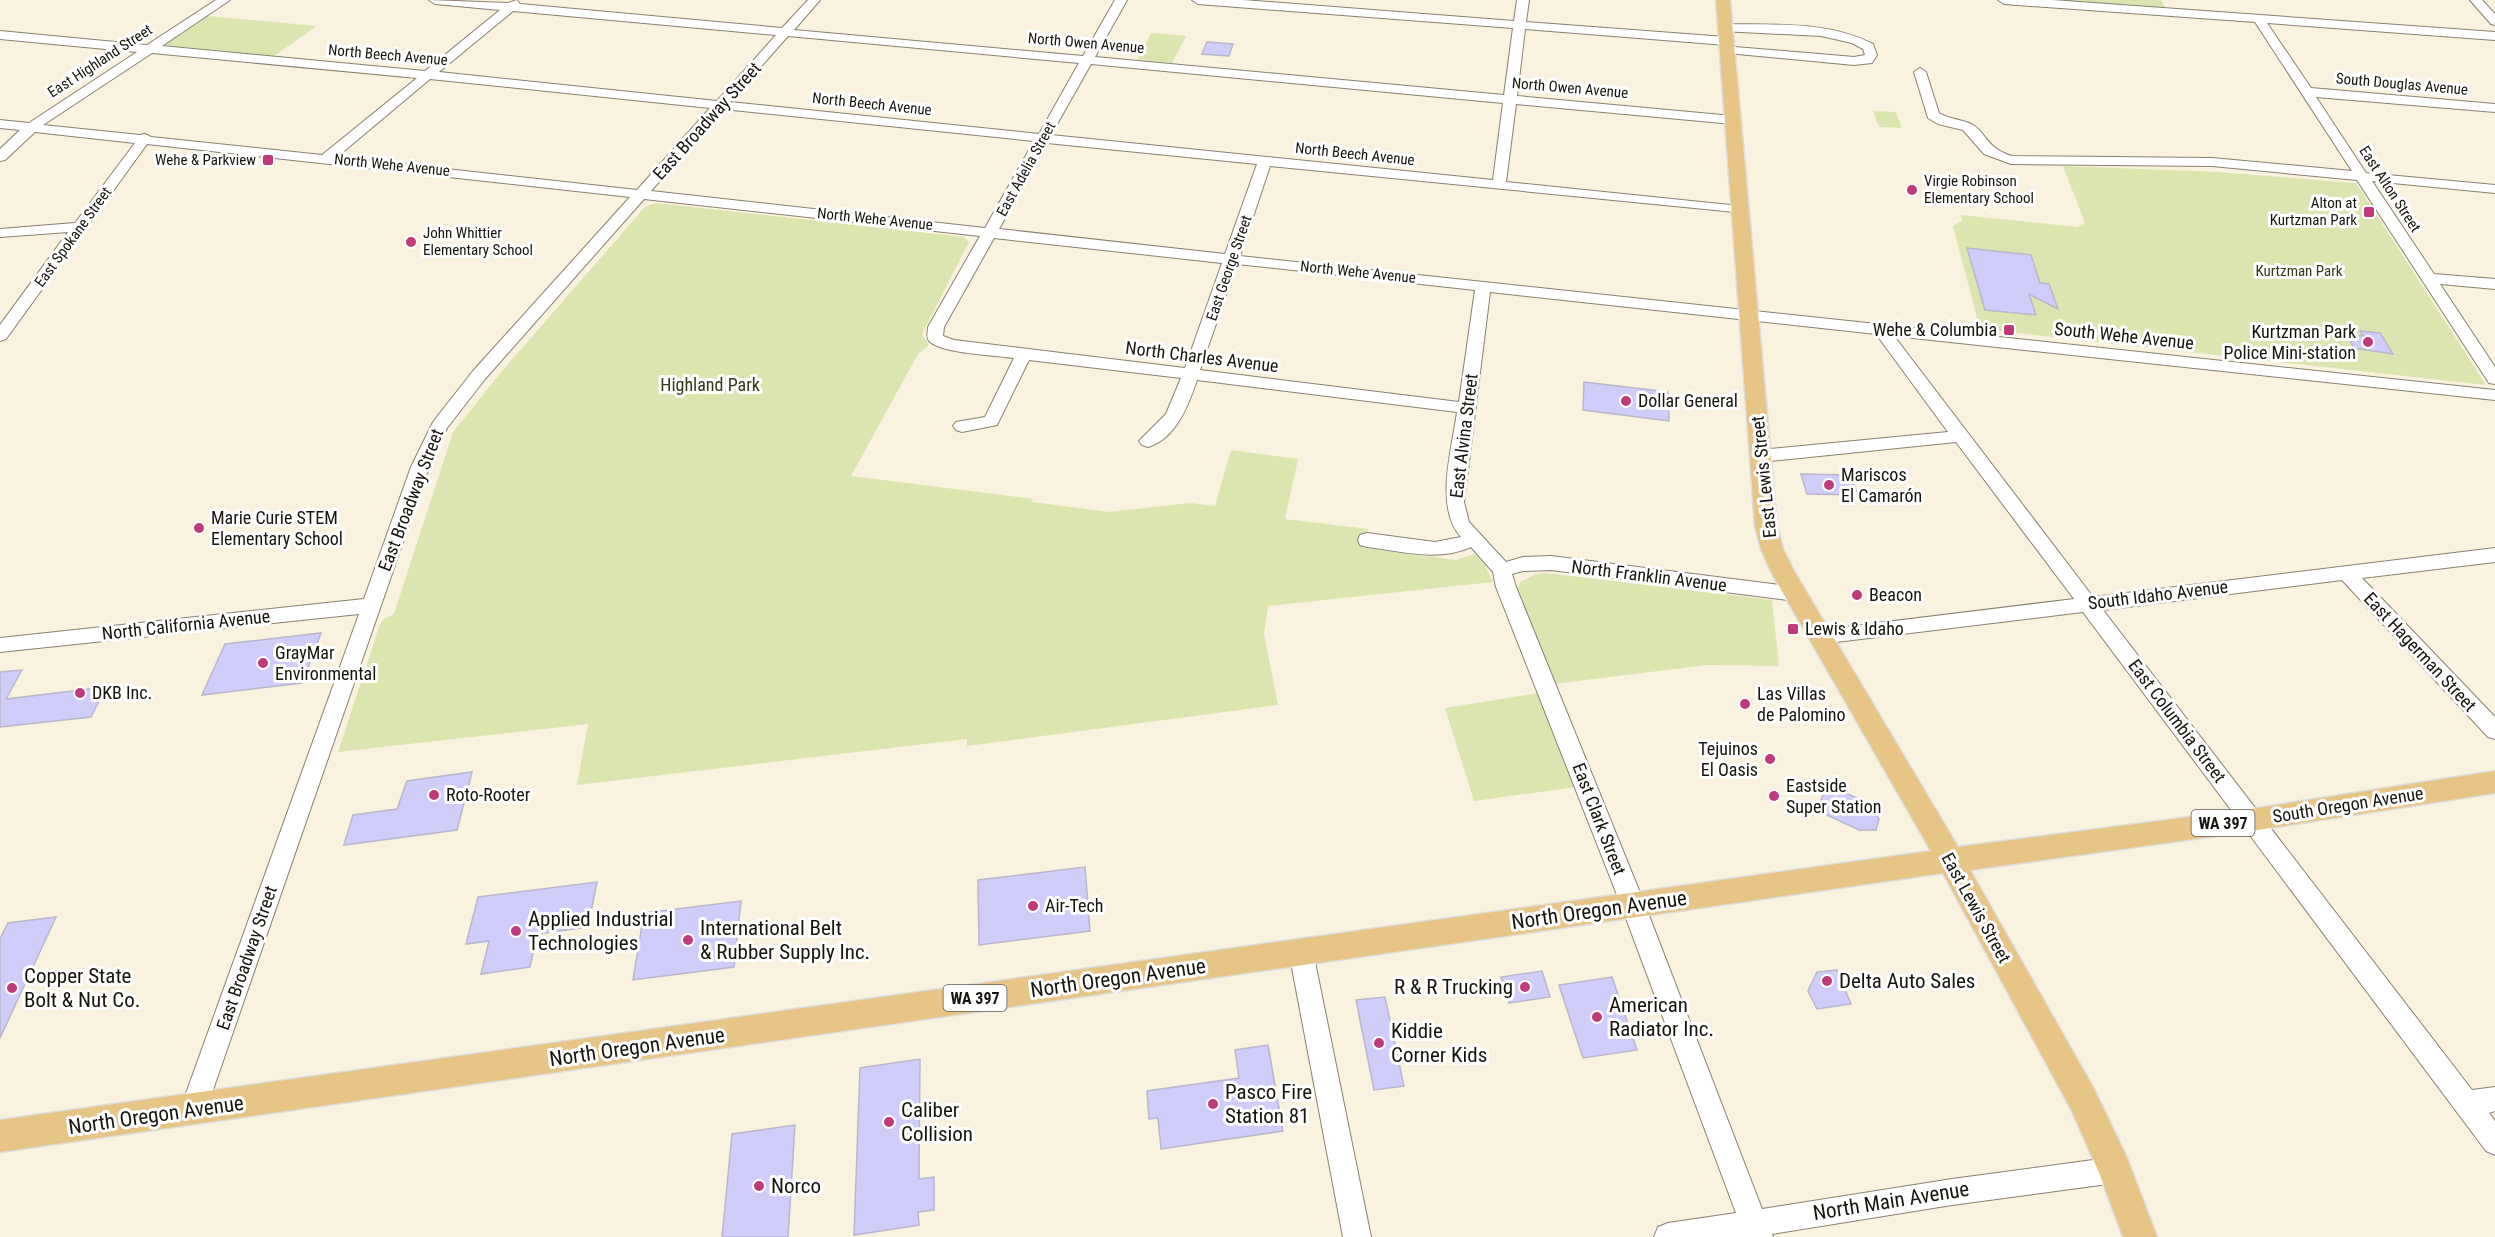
<svg xmlns="http://www.w3.org/2000/svg" width="2495" height="1237" viewBox="0 0 2495 1237" font-family="'Roboto Condensed',sans-serif">
<style>
.green{fill:#dce5b0}
.building{fill:#d0cdfb;stroke:#b8b7cb;stroke-width:1.5}
.lines{fill:none;stroke-linecap:round;stroke-linejoin:round}
.minor-casing{stroke:#88816f;stroke-width:2}
.major-casing{stroke:#dfdedd;stroke-width:3}
.minor{fill:#fff;fill-rule:evenodd}
.major{fill:#e6c586;fill-rule:evenodd}
.poi-dot{fill:#c03a7b;stroke:#fff;stroke-width:2}
.labels{text-anchor:middle;stroke-width:6;stroke-linejoin:round;paint-order:stroke}
.far-street-label{font-size:15px;fill:#17140d;stroke:#fff}
.far-poi-label{font-size:15px;fill:#17140d;stroke:#fff;text-anchor:end}
.far-park-label{font-size:15px;fill:#353916;stroke:#fff}
.shield{fill:#fff;stroke:#5d5a56;stroke-width:1.5}
.shield-label{font-size:16px;font-weight:bold;fill:#17140d}
.street-label{font-size:18px;fill:#17140d;stroke:#fff}
.poi-label{font-size:18px;fill:#17140d;stroke:#fff;text-anchor:start}
.park-label{font-size:18px;fill:#353916;stroke:#fff}
.near-street-label{font-size:21px;fill:#17140d;stroke:#fff}
.near-poi-label{font-size:21px;fill:#17140d;stroke:#fff;text-anchor:start}
</style>
<rect width="100%" height="100%" fill="#f9f2de"/>
<path class="green" d="M2050,0H2161L2166,9Z
M208,16L317,26L274,56L163,45Z
M1151,33L1186,36L1172,63L1138,60Z
M1873,111L1896,112L1902,128L1879,127Z
M2063,166L2218,172L2356,183L2486,385L1980,329L1953,226L1962,221L1961,215L2077,227L2085,223Z
M655,203L964,237L969,242L924,330L922,334L929,345L918,354L851,476L1033,499L1032,502L1109,512L1190,503L1215,506L1231,450L1298,459L1285,519L1368,529L1363,548L1456,560L1475,554L1484,564L1493,582L1268,606L1264,634L1278,705L967,746V739L577,785L588,724L338,752L380,624L384,619L394,614L453,432L503,370L645,207Z
M1546,573L1772,600L1779,666L1707,665L1553,684L1517,593L1520,582L1536,574Z
M1539,693L1576,787L1474,801L1445,708Z"/>
<path class="building" d="M1207,42L1233,44L1229,56L1202,54Z
M1967,248L2031,255L2040,283L2049,284L2058,309L2029,294L2036,315L1985,310Z
M2360,331L2380,333L2393,354L2354,348L2347,335L2363,336Z
M1584,382L1668,392L1669,421L1583,410Z
M1801,474L1850,475L1858,495L1807,494Z
M321,633L302,683L202,695L225,644Z
M22,670L6,699L106,687L91,717L0,727V672Z
M472,772L457,830L344,845L353,815L397,809L407,781Z
M1828,785L1868,803L1879,819L1876,830H1859L1816,810Z
M1085,867L1090,931L979,945L978,880Z
M597,882L588,927L537,934L530,967L481,974L489,941L466,944L478,897Z
M741,901L734,967L633,980L644,913Z
M56,917L0,1038V939L8,923Z
M1837,970L1851,1004L1817,1009L1808,991L1817,972Z
M1542,971L1550,997L1509,1003L1501,977Z
M1612,977L1637,1050L1583,1058L1559,985Z
M1385,997L1404,1086L1374,1090L1356,1000Z
M1268,1045L1283,1131L1161,1149L1158,1118L1149,1119L1147,1091L1239,1078L1235,1050Z
M920,1059L919,1179L934,1177V1210L918,1212L919,1225L854,1235L860,1068Z
M795,1125L788,1237H722L732,1134Z"/>
<g class="lines">
<g class="minor-casing">
<path id="minor" d="M216,0H230L162,46L425,71L500,10L435,4L429,0L508,3L517,0L520,4L782,28L808,0H820L794,30L1083,56L1115,0H1127L1095,57L1504,95L1513,28L1198,4L1192,0H1243L1514,21L1517,0H1529L1526,22L1726,37L1732,41L1726,45L1525,29L1517,96L1733,116L1740,120L1733,124L1516,104L1506,182L1740,206L1745,207L1747,210L1745,213L1270,166L1240,256L2495,390V400L1894,336L2093,597L2495,548V562L2362,578L2495,717V739L2488,737L2342,580L2103,610L2472,1090L2495,1087V1111L2489,1113L2495,1121V1155L2486,1151L2083,612L1820,644L1813,642L1810,637L1813,632L1820,630L2074,599L1956,442L1760,462L1754,460L1751,456L1754,452L1760,450L1948,432L1876,334L1490,292L1464,502L1469,522L1506,562L1523,557L1551,556L1796,587L1803,589L1806,594L1803,599L1796,601L1551,570L1523,571L1512,574L1516,587L1645,905L1762,1209L1952,1179L2115,1157L2124,1161L2128,1170L2124,1179L2115,1183L1952,1205L1772,1234L1773,1237H1654L1658,1227L1668,1223L1736,1213L1621,905L1496,587L1493,572L1471,547C1438,562 1401,551 1367,547L1360,545L1358,540L1360,535L1367,533L1435,542L1461,537C1434,507 1452,449 1457,412L1197,380C1189,404 1176,439 1148,447L1142,445L1139,441L1166,414L1181,378L1029,360L997,425L962,432L956,430L953,426L956,422L985,417L1014,358C995,355 942,354 929,341C926,337 928,331 928,327L980,236L644,199L485,379L447,428L429,467L206,1110L202,1119L193,1123L184,1119L180,1110L359,614L0,652V638L364,599L411,467L433,422L473,371L630,197L147,144L6,339L0,341V325L68,232L0,237V229L75,223L135,143L35,132L5,160L0,161V149L20,130L0,128V120L29,123L137,52L0,39V31L147,45ZM513,11L776,35L717,101L439,72ZM788,36L1079,63L1039,134L730,102ZM152,53L417,78L322,155L151,137L145,134L140,135L43,125ZM1091,64L1503,103L1493,180L1051,135ZM430,79L710,108L637,190L337,157ZM723,109L1034,141L985,228L651,191ZM1047,143L1257,164L1225,254L999,229ZM994,238L1222,263L1185,368L954,340L943,336L944,327ZM1237,264L1475,290L1459,402L1200,370Z
M1998,0H2052L2495,32V40L2267,23L2311,88L2495,104V112L2316,97L2366,173L2495,185V193L2372,181L2434,274L2495,279V289L2440,284L2495,367V384L2489,383L2357,180L2212,166L2011,164L1984,154L1963,130L1938,124L1928,118L1914,72L1920,68L1926,72L1939,113C1949,119 1960,119 1971,124C1986,131 1985,148 2012,156L2212,158L2352,171L2255,22L2004,4Z
M2470,0H2482L2495,14V25L2491,24Z
M1725,24C1774,25 1829,21 1873,44L1877,55L1872,63L1854,65L1727,53L1723,52L1721,49L1723,46L1854,57L1865,55L1863,49L1852,43L1821,36L1721,31L1719,28Z
M1301,941L1309,944L1313,952L1371,1237H1343L1289,952L1293,944Z"/>
</g>
<g class="major-casing">
<path id="major" d="M1716,0H1730L1777,526L1783,549L1794,571L1958,847L2251,809L2495,771V793L2251,831L1970,870L2094,1089L2127,1158L2157,1237H2123L2100,1175L2072,1111L1943,873L0,1152V1120L1931,851L1771,572L1761,549L1755,526Z"/>
</g>
<use href="#minor" class="minor"/>
<use href="#major" class="major"/>
</g>
<g class="poi-dot">
<rect x="262" y="154" width="12" height="12" rx="3"/>
<circle cx="1912" cy="190" r="6"/>
<rect x="2363" y="206" width="12" height="12" rx="3"/>
<circle cx="411" cy="242" r="6"/>
<rect x="2003" y="324" width="12" height="12" rx="3"/>
<circle cx="2368" cy="342" r="6"/>
<circle cx="1626" cy="401" r="6"/>
<circle cx="1829" cy="485" r="6"/>
<circle cx="199" cy="528" r="6"/>
<circle cx="1857" cy="595" r="6"/>
<rect x="1787" y="623" width="12" height="12" rx="3"/>
<circle cx="263" cy="663" r="6"/>
<circle cx="80" cy="693" r="6"/>
<circle cx="1745" cy="704" r="6"/>
<circle cx="1770" cy="759" r="6"/>
<circle cx="434" cy="795" r="6"/>
<circle cx="1774" cy="796" r="6"/>
<circle cx="1033" cy="906" r="6"/>
<circle cx="516" cy="931" r="6"/>
<circle cx="688" cy="940" r="6"/>
<circle cx="1827" cy="981" r="6"/>
<circle cx="1525" cy="987" r="6"/>
<circle cx="12" cy="988" r="6"/>
<circle cx="1597" cy="1017" r="6"/>
<circle cx="1379" cy="1043" r="6"/>
<circle cx="1213" cy="1104" r="6"/>
<circle cx="889" cy="1122" r="6"/>
<circle cx="759" cy="1186" r="6"/>
</g>
<g class="labels">
<g class="far-street-label">
<text transform="translate(1086 43) rotate(5)" y="5">North Owen Avenue</text>
<text transform="translate(388 55) rotate(5)" y="5">North Beech Avenue</text>
<text transform="translate(100 61) rotate(-33)" y="5">East Highland Street</text>
<text transform="translate(2402 84) rotate(5)" y="5">South Douglas Avenue</text>
<text transform="translate(1570 88) rotate(5)" y="5">North Owen Avenue</text>
<text transform="translate(872 104) rotate(6)" y="5">North Beech Avenue</text>
<text transform="translate(1355 154) rotate(6)" y="5">North Beech Avenue</text>
<text transform="translate(392 165) rotate(6)" y="5">North Wehe Avenue</text>
<text transform="translate(1026 169) rotate(-61)" y="5">East Adelia Street</text>
<text transform="translate(2390 189) rotate(57)" y="5">East Alton Street</text>
<text transform="translate(875 219) rotate(6)" y="5">North Wehe Avenue</text>
<text transform="translate(73 237) rotate(-54)" y="5">East Spokane Street</text>
<text transform="translate(1229 268) rotate(-71)" y="5">East George Street</text>
<text transform="translate(1358 272) rotate(6)" y="5">North Wehe Avenue</text>
</g>
<g class="far-poi-label">
<text x="256" y="165">Wehe &amp; Parkview</text>
<text x="1924" y="186" text-anchor="start">Virgie Robinson<tspan x="1924" dy="17">Elementary School</tspan></text>
<text x="2357" y="208">Alton at<tspan x="2357" dy="17">Kurtzman Park</tspan></text>
<text x="423" y="238" text-anchor="start">John Whittier<tspan x="423" dy="17">Elementary School</tspan></text>
</g>
<g class="far-park-label">
<text x="2299" y="276">Kurtzman Park</text>
</g>
<g class="shield">
<rect x="2191.5" y="810" width="63" height="26" rx="4.5"/>
<rect x="943.5" y="985" width="63" height="26" rx="4.5"/>
</g>
<g class="shield-label">
<text x="2223" y="829">WA 397</text>
<text x="975" y="1004">WA 397</text>
</g>
<g class="street-label">
<text transform="translate(707 121) rotate(-48)" y="6">East Broadway Street</text>
<text transform="translate(2124 336) rotate(6)" y="6">South Wehe Avenue</text>
<text transform="translate(1202 357) rotate(7)" y="6">North Charles Avenue</text>
<text transform="translate(1464 436) rotate(-83)" y="6">East Alvina Street</text>
<text transform="translate(1764 477) rotate(-96)" y="6">East Lewis Street</text>
<text transform="translate(411 500) rotate(-69)" y="6">East Broadway Street</text>
<text transform="translate(1649 576) rotate(7)" y="6">North Franklin Avenue</text>
<text transform="translate(2158 595) rotate(-7)" y="6">South Idaho Avenue</text>
<text transform="translate(186 625) rotate(-6)" y="6">North California Avenue</text>
<text transform="translate(2420 652) rotate(47)" y="6">East Hagerman Street</text>
<text transform="translate(2177 721) rotate(53)" y="6">East Columbia Street</text>
<text transform="translate(2348 805) rotate(-9)" y="6">South Oregon Avenue</text>
<text transform="translate(1599 819) rotate(69)" y="6">East Clark Street</text>
<text transform="translate(1976 908) rotate(61)" y="6">East Lewis Street</text>
<text transform="translate(247 958) rotate(-71)" y="6">East Broadway Street</text>
</g>
<g class="poi-label">
<text x="1997" y="336" text-anchor="end">Wehe &amp; Columbia</text>
<text x="2356" y="338" text-anchor="end">Kurtzman Park<tspan x="2356" dy="21">Police Mini-station</tspan></text>
<text x="1638" y="407">Dollar General</text>
<text x="1841" y="481">Mariscos<tspan x="1841" dy="21">El Camarón</tspan></text>
<text x="211" y="524">Marie Curie STEM<tspan x="211" dy="21">Elementary School</tspan></text>
<text x="1869" y="601">Beacon</text>
<text x="1805" y="635">Lewis &amp; Idaho</text>
<text x="275" y="659">GrayMar<tspan x="275" dy="21">Environmental</tspan></text>
<text x="92" y="699">DKB Inc.</text>
<text x="1757" y="700">Las Villas<tspan x="1757" dy="21">de Palomino</tspan></text>
<text x="1758" y="755" text-anchor="end">Tejuinos<tspan x="1758" dy="21">El Oasis</tspan></text>
<text x="1786" y="792">Eastside<tspan x="1786" dy="21">Super Station</tspan></text>
<text x="446" y="801">Roto-Rooter</text>
<text x="1045" y="912">Air-Tech</text>
</g>
<g class="park-label">
<text x="710" y="391">Highland Park</text>
</g>
<g class="near-street-label">
<text transform="translate(1599 910) rotate(-8)" y="7">North Oregon Avenue</text>
<text transform="translate(1118 978) rotate(-8)" y="7">North Oregon Avenue</text>
<text transform="translate(637 1047) rotate(-8)" y="7">North Oregon Avenue</text>
<text transform="translate(156 1115) rotate(-8)" y="7">North Oregon Avenue</text>
<text transform="translate(1891 1201) rotate(-9)" y="7">North Main Avenue</text>
</g>
<g class="near-poi-label">
<text x="528" y="926">Applied Industrial<tspan x="528" dy="24">Technologies</tspan></text>
<text x="700" y="935">International Belt<tspan x="700" dy="24">&amp; Rubber Supply Inc.</tspan></text>
<text x="24" y="983">Copper State<tspan x="24" dy="24">Bolt &amp; Nut Co.</tspan></text>
<text x="1839" y="988">Delta Auto Sales</text>
<text x="1513" y="994" text-anchor="end">R &amp; R Trucking</text>
<text x="1609" y="1012">American<tspan x="1609" dy="24">Radiator Inc.</tspan></text>
<text x="1391" y="1038">Kiddie<tspan x="1391" dy="24">Corner Kids</tspan></text>
<text x="1225" y="1099">Pasco Fire<tspan x="1225" dy="24">Station 81</tspan></text>
<text x="901" y="1117">Caliber<tspan x="901" dy="24">Collision</tspan></text>
<text x="771" y="1193">Norco</text>
</g>
</g>
</svg>
